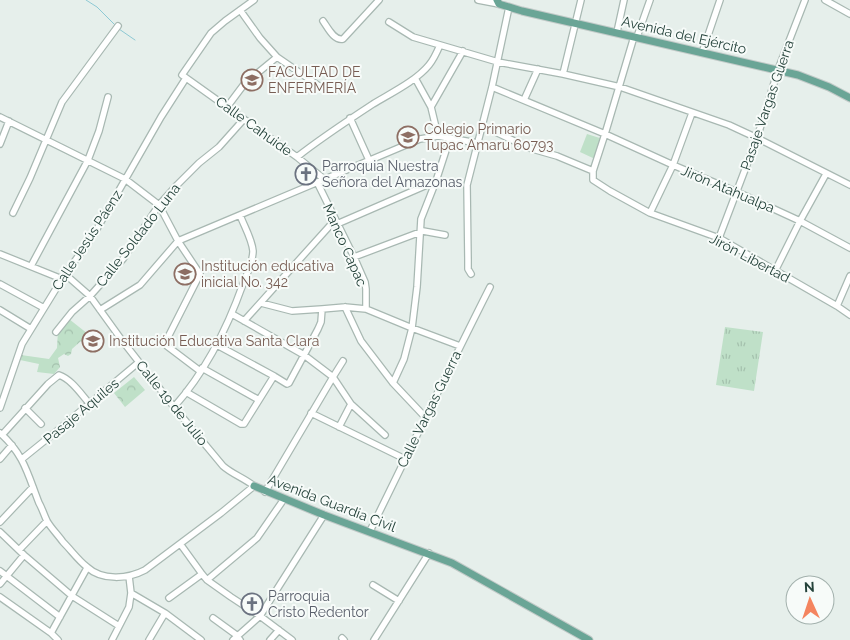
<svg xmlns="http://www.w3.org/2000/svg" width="850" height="640" viewBox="0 0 850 640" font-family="Raleway,sans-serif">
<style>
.grass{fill:url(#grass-tufts)}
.park{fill:url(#park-crowns)}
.pitch{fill:#bfe0c8}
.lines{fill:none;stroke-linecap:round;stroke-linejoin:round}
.stream{stroke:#8ec9d4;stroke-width:1}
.minor-casing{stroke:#a8b8b2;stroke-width:8}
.major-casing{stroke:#c2cac8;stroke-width:9}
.minor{stroke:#fff;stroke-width:5.5}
.major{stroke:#6aa596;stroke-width:7}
.labels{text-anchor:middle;stroke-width:4;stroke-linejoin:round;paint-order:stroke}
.street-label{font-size:14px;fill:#24423a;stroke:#f7fbf9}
.education-label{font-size:14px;fill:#785e54;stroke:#f7fbf9;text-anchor:start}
.worship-label{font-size:14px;fill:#5b616d;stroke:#f7fbf9;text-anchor:start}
</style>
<defs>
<pattern id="grass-tufts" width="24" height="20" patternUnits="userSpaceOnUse" patternTransform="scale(1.25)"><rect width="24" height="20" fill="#bfe0c8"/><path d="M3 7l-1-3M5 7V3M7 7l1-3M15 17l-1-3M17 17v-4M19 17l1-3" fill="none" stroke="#a4c1ad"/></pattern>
<pattern id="park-crowns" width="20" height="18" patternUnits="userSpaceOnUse" patternTransform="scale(1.25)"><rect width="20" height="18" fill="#bfe0c8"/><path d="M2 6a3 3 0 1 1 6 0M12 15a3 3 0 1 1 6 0" fill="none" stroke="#a4c1ad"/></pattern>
</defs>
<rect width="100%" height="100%" fill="#e6efeb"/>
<path class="grass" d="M725,327L763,332L754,391L716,385Z"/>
<path class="park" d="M69,319L88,334L96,343L89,349L81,341L72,349L71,354L68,356L64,354L58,358L60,367L54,374L37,372L39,364L20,360L21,355L49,359L57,348L58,330Z
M134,377L145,390L125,407L114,393Z"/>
<path class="pitch" d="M587,134L603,139L595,159L580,152Z"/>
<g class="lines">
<path class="stream" d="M86,0L97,7L116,26
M119,29L135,40"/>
<g class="minor-casing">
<path id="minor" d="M254,0L225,21L211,33L182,75L297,157L324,179
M478,0L499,4
M650,0L638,34L633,40L605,134L593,171V180L610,191L650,213L719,238L837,306L850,315
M825,0L850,14
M240,10L260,38L277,57L322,88
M323,21C328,28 334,41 343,39L379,0
M389,22L413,37L498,62L563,74L620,87L729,125L757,138L850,185
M617,32L624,0
M702,53L720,0
M563,74L581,0
M415,78L431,107L438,136
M492,87L605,134L673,165L737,192L800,221L850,248
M524,100L538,69
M227,107L248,79L254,76L277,57
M431,107L463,51
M0,117L125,179L159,205L178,241L200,274L165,343L167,346L200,371
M350,118L369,160
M483,126L529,148L557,156L593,171
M0,144L9,121
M297,157C321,138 347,121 373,104C391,93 416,81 429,65C434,59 437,52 440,45
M317,182L354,257L365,282L366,289V309
M13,213L30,178L62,102L118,26
M650,213L673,165L692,113
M337,224L436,181
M719,238L757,138L779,67L805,0
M0,254L62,279
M354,257L423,231L445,235
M31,266L88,160L99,131L108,97
M775,271L800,221L826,174
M471,274L468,269V259L467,185L492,87L509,7
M0,284L44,308
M261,303L292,311L322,309L345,307L366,309L412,328L460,346
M837,306L850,276
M345,307L361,341L393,383L426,418
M0,310L31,329
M100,310L140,285L178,241L420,139L438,136L477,143
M232,314L304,355L333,377L351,404L385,435
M244,321L335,220
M56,332L72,312L90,296L123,259L159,205L177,185L199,163L219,147L244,119
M217,345L274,376
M202,368L259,400
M393,383L404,359L412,328L417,287L421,219L436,181L450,138
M186,392L241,424H244L274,376L287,384L289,383L318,329L321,322L322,309
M174,407C206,371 227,329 243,284C247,274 253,262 253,251C252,239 244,226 240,215
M0,408L22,344L62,279L94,234L161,117L186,78
M25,408L41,424
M311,413L405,459
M339,427L351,404
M0,433C24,454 28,475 39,503C42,508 44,515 47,521C51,528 58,535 63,542C71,550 78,560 87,567C102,581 128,579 145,570L221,513L254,486C244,478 232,474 223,466L174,407L121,339L90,296L66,275
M2,435L48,384L59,375C71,379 81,394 89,403
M0,459L12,445
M22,459L58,430L139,362
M265,492L333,377L343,361
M0,522L33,487
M370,531C410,450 449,368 490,287
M0,532L24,555L72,596L119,626
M181,545L202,574L207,580L231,597L260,616L292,640
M19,550L47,521
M0,571L60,617
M207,580L257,538L284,499
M0,584L24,555
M373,585L399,601
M131,593L165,613L201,640
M0,597L51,633L58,640
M169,598L202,574
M213,618L235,634L240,640
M51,633L87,568
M342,638L344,640
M112,640L129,607L131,593L129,576
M149,640L165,613
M233,640L260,616L324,515
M270,640L279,630
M374,640L429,553"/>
</g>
<g class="major-casing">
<path id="major" d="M497,0L499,4L522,11L798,75L829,87L850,98
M254,486L324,515L452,563L589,640"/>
</g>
<use href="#minor" class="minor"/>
<use href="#major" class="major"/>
</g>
<defs>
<g id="school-ring" transform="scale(1.125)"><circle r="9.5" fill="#f7fbf9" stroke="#8d6e63" stroke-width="1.5"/><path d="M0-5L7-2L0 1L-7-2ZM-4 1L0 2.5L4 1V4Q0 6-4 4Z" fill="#8d6e63"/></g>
<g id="church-ring" transform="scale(1.125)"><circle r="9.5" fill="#f7fbf9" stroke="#6b7280" stroke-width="1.5"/><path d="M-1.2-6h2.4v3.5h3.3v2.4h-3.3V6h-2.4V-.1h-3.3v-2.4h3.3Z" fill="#6b7280"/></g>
</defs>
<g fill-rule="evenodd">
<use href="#school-ring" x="252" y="80"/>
<use href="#school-ring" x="408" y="137"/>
<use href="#church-ring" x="306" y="174"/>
<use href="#school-ring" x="185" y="274"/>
<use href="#school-ring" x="93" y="341"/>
<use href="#church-ring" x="252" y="604"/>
</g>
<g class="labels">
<g class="street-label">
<text transform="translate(684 35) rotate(13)" y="5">Avenida del Ejército</text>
<text transform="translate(767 105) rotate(-71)" y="5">Pasaje Vargas Guerra</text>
<text transform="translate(254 126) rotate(36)" y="5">Calle Cahuide</text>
<text transform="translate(728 189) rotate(23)" y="5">Jirón Atahualpa</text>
<text transform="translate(138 235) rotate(-52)" y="5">Calle Soldado Luna</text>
<text transform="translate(87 240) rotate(-57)" y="5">Calle Jesús Páenz</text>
<text transform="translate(345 245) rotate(66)" y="5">Manco Capac</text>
<text transform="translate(750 258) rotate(28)" y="5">Jirón Libertad</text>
<text transform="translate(172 403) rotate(51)" y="5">Calle 19 de Julio</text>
<text transform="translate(429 409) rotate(-64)" y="5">Calle Vargas Guerra</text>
<text transform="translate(81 411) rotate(-40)" y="5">Pasaje Aquiles</text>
<text transform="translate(332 503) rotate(21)" y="5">Avenida Guardia Civil</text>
</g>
<g class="education-label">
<text x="268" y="77">FACULTAD DE<tspan x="268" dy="16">ENFERMERÍA</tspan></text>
<text x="424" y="134">Colegio Primario<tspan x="424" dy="16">Tupac Amaru 60793</tspan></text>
<text x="201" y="271">Institución educativa<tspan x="201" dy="16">inicial No. 342</tspan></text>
<text x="109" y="346">Institución Educativa Santa Clara</text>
</g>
<g class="worship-label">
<text x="322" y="171">Parroquia Nuestra<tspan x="322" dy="16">Señora del Amazonas</tspan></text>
<text x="268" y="601">Parroquia<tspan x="268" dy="16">Cristo Redentor</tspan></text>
</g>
</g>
<g transform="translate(810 600) rotate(357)"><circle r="24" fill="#f7fbf9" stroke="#a3b1ad"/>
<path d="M0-4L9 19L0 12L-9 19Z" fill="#f4845f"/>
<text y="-8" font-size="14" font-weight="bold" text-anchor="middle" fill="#24423a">N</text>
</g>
</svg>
